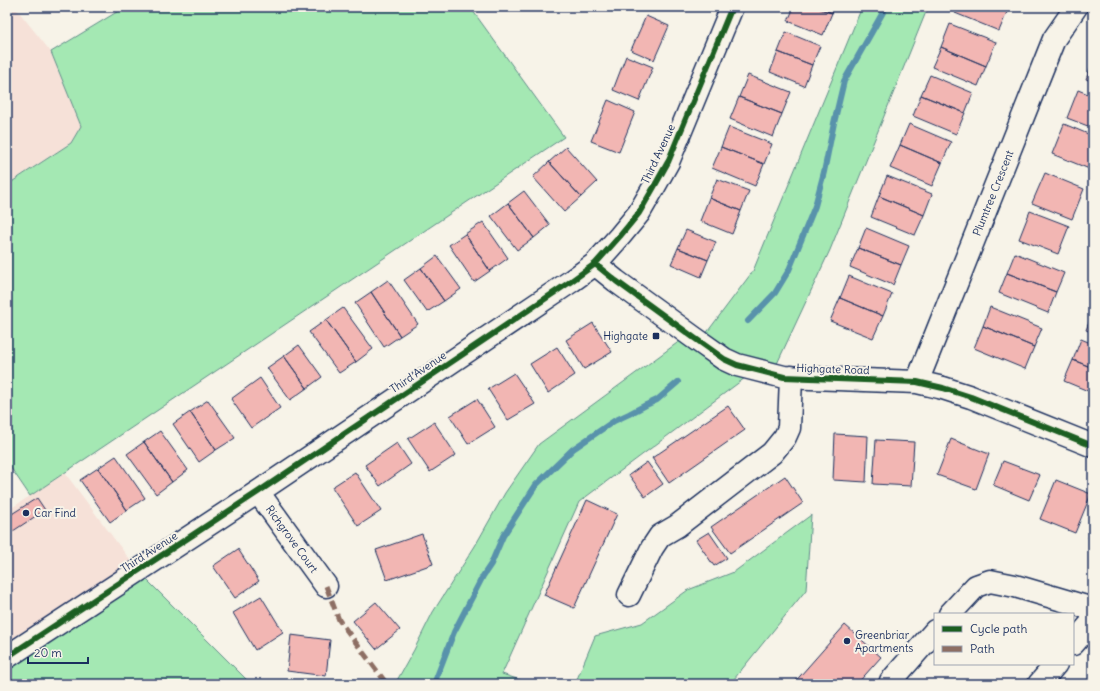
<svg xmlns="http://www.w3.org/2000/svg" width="1100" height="691" viewBox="0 0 1100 691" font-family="Delius,sans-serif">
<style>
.built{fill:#f6e1d8}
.green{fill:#a4e8b3;stroke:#608c88}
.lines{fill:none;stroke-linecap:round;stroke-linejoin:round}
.stream{stroke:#5992ab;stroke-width:6}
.building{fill:#f2b6b3;stroke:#1b2f5e}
.minor-casing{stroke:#1b2f5e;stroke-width:25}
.minor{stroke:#f7f3e8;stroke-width:22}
.quiet{stroke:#8d6e63;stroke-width:5;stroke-dasharray:10 5;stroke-linecap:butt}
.cycleway-casing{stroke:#f7f3e8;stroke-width:8}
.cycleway{stroke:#1b5e20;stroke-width:6}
.poi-dot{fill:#1b2f5e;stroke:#f7f3e8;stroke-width:1.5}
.labels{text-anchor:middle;stroke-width:4;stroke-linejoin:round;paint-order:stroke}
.street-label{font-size:11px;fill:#1b2f5e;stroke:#f7f3e8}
.poi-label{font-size:11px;fill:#1b2f5e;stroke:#f7f3e8;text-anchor:start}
</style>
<rect width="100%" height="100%" fill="#f7f3e8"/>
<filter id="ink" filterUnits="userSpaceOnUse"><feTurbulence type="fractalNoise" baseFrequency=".025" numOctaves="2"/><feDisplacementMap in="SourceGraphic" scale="8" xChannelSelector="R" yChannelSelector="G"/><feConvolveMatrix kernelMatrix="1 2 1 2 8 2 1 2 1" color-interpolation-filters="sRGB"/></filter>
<g filter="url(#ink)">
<path class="built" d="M7,7H15L51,52L81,126L71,143L7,185Z
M65,473L139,572L7,659V511Z"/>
<path class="green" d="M125,7H470L564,137L30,496L7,462V185L71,143L81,126L51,52Z
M862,7H928L830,250L775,368L753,372L579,502L502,674L532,684H395L414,650L433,612L475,546L505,493L539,444L688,335L699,343L753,271Z
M811,515L806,590L730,684H575L595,636L642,623L688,590L734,572Z
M139,572L251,684H7V659Z"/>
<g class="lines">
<path class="stream" d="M748,321L775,293L789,270L815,206L824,172L834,123L844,81L886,7
M434,684L454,632L483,576L491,564L503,536L536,485L573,449L614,421L629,414L646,405L657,400L678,382"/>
</g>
<path class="building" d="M794,7H815L832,13L823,35L788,21Z
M815,7H834L832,13Z
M957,7H996L1007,12L999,31L955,13Z
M996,7H1009L1007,12Z
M646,16L669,26L654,60L631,50Z
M950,24L996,42L986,66L941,47Z
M786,32L820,46L812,65L778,52Z
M941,47L986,66L978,86L932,67Z
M778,52L812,65L804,86L770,72Z
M626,56L653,67L639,101L613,90Z
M1093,61V82L1086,79Z
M748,75L791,92L782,114L739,97Z
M930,75L973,93L965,113L921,95Z
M1078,90L1093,96V128L1067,118Z
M921,95L965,113L956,134L913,116Z
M739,97L782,114L773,137L730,119Z
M608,100L635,112L619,152L591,141Z
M909,124L951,142L942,163L900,145Z
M1064,124L1093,136V167L1092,170L1052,154Z
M729,127L772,144L764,164L721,147Z
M900,145L942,163L932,186L890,168Z
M566,147L597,182L581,197L549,162Z
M721,147L764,164L755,186L712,168Z
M549,162L581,197L564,212L533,177Z
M1045,173L1084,189L1072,219L1032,203Z
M887,176L932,194L924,215L879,196Z
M717,179L749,191L741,211L709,198Z
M524,191L550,225L534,238L508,203Z
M879,196L924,215L915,235L871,217Z
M709,198L741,211L732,234L700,221Z
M508,203L534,238L517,250L491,216Z
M1030,211L1069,226L1058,254L1019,239Z
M483,222L508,258L490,271L465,234Z
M866,228L909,246L901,265L858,248Z
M686,230L716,242L708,260L678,248Z
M465,234L490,271L474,282L449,245Z
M678,248L708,260L701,277L671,264Z
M858,248L901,265L893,285L850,267Z
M1015,253L1064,273L1056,292L1007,273Z
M437,256L461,289L444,301L421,268Z
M421,268L444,301L427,312L404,280Z
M1007,273L1056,292L1048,313L999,293Z
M849,276L892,294L883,316L840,298Z
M388,280L418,324L400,336L371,292Z
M371,292L400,336L384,347L355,303Z
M840,298L883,316L873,338L830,321Z
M990,307L1042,328L1034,347L983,326Z
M343,308L373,349L356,362L326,320Z
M1093,312V333L1086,330Z
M326,320L356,362L339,373L309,332Z
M593,323L612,352L584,369L566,340Z
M983,326L1034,347L1025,369L974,348Z
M1081,339L1093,344V368L1073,360Z
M299,345L322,377L307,388L284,356Z
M557,347L575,375L548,393L530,364Z
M284,356L307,388L290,400L267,368Z
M1073,360L1093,368V393L1064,381Z
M514,373L535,404L508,420L488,389Z
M260,378L280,408L251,428L231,399Z
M477,399L495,427L468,444L450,416Z
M208,400L235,438L216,450L190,412Z
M728,406L745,430L669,483L652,458Z
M190,412L216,450L199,462L173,424Z
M434,422L456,455L430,472L408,439Z
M160,431L188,470L172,482L144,442Z
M835,434L868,436L866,482L833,480Z
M951,439L989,454L976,489L937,475Z
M876,440L914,442L911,486L873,484Z
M144,442L172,482L156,494L127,454Z
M397,443L411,464L380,486L365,465Z
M116,456L145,498L127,510L98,468Z
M1003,461L1040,475L1029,500L993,485Z
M647,462L663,484L645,497L629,475Z
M98,468L127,510L110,522L80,480Z
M355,472L381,511L358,526L332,487Z
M785,476L803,503L730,553L711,527Z
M1056,480L1091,494L1075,533L1040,519Z
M37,498L45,510L10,533L7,529V517Z
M587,500L617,514L574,608L544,595Z
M1093,524V540L1088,538Z
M709,532L727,558L714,566L696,540Z
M422,534L433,564L387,580L376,550Z
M238,549L259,581L235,598L213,566Z
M261,596L283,632L255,650L233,613Z
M376,602L400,630L376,649L353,621Z
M845,625L881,657L857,684H793Z
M291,635L330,640L326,676L287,671Z"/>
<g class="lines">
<g class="minor-casing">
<path id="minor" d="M595,264L616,281L693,337L724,359L737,365L784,377L917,382L943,388L971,397L1093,446
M917,382L1054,39L1076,7
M258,492L326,586
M629,595L652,548L660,536L677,526L772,453L785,437L789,428L791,377
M950,614L976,586L990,581L1015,586L1093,609
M1073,644L1093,621
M7,657L258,492L570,282L595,264L620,236L639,213L654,187L668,162L732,7
M890,684L891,681L935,631
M1039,684L1056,664"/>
</g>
<use href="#minor" class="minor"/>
<path class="quiet" d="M326,586L339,620L387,684"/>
<g class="cycleway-casing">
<path id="cycleway" d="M595,264L616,281L693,337L724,359L737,365L784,377L917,382L943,388L971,397L1093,446
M7,657L258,492L570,282L595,264L620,236L639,213L654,187L668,162L732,7"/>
</g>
<use href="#cycleway" class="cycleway"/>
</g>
</g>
<g class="poi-dot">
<rect x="652" y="332" width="8" height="8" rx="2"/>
<circle cx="26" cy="513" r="4"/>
<circle cx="847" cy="641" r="4"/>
</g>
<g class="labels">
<g class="street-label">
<text transform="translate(658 154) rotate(-65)" y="4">Third Avenue</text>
<text transform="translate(993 193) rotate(-68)" y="4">Plumtree Crescent</text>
<text transform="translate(833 369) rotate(2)" y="4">Highgate Road</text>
<text transform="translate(418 372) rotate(-34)" y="4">Third Avenue</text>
<text transform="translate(292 539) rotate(54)" y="4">Richgrove Court</text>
<text transform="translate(149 552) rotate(-33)" y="4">Third Avenue</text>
</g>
<g class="poi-label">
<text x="648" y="340" text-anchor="end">Highgate</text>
<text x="34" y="517">Car Find</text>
<text x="855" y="639">Greenbriar<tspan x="855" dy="13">Apartments</tspan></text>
</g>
</g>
<rect width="1100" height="691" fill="none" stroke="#f7f3e8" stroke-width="24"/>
<rect x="12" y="12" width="1076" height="667" fill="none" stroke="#1b2f5e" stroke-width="1.5" filter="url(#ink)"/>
<rect x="934" y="613" width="140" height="52" fill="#f7f3e8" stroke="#9fa5b1"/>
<rect x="942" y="626" width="20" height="6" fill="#1b5e20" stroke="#9fa5b1"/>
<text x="970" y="633" font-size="12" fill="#1b2f5e">Cycle path</text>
<rect x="942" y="646" width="20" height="6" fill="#8d6e63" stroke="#9fa5b1"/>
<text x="970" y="653" font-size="12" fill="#1b2f5e">Path</text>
<path d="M28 657v6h60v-6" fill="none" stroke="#1b2f5e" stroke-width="2"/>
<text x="34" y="657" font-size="12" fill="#1b2f5e" stroke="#f7f3e8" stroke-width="3" paint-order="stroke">20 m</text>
</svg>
